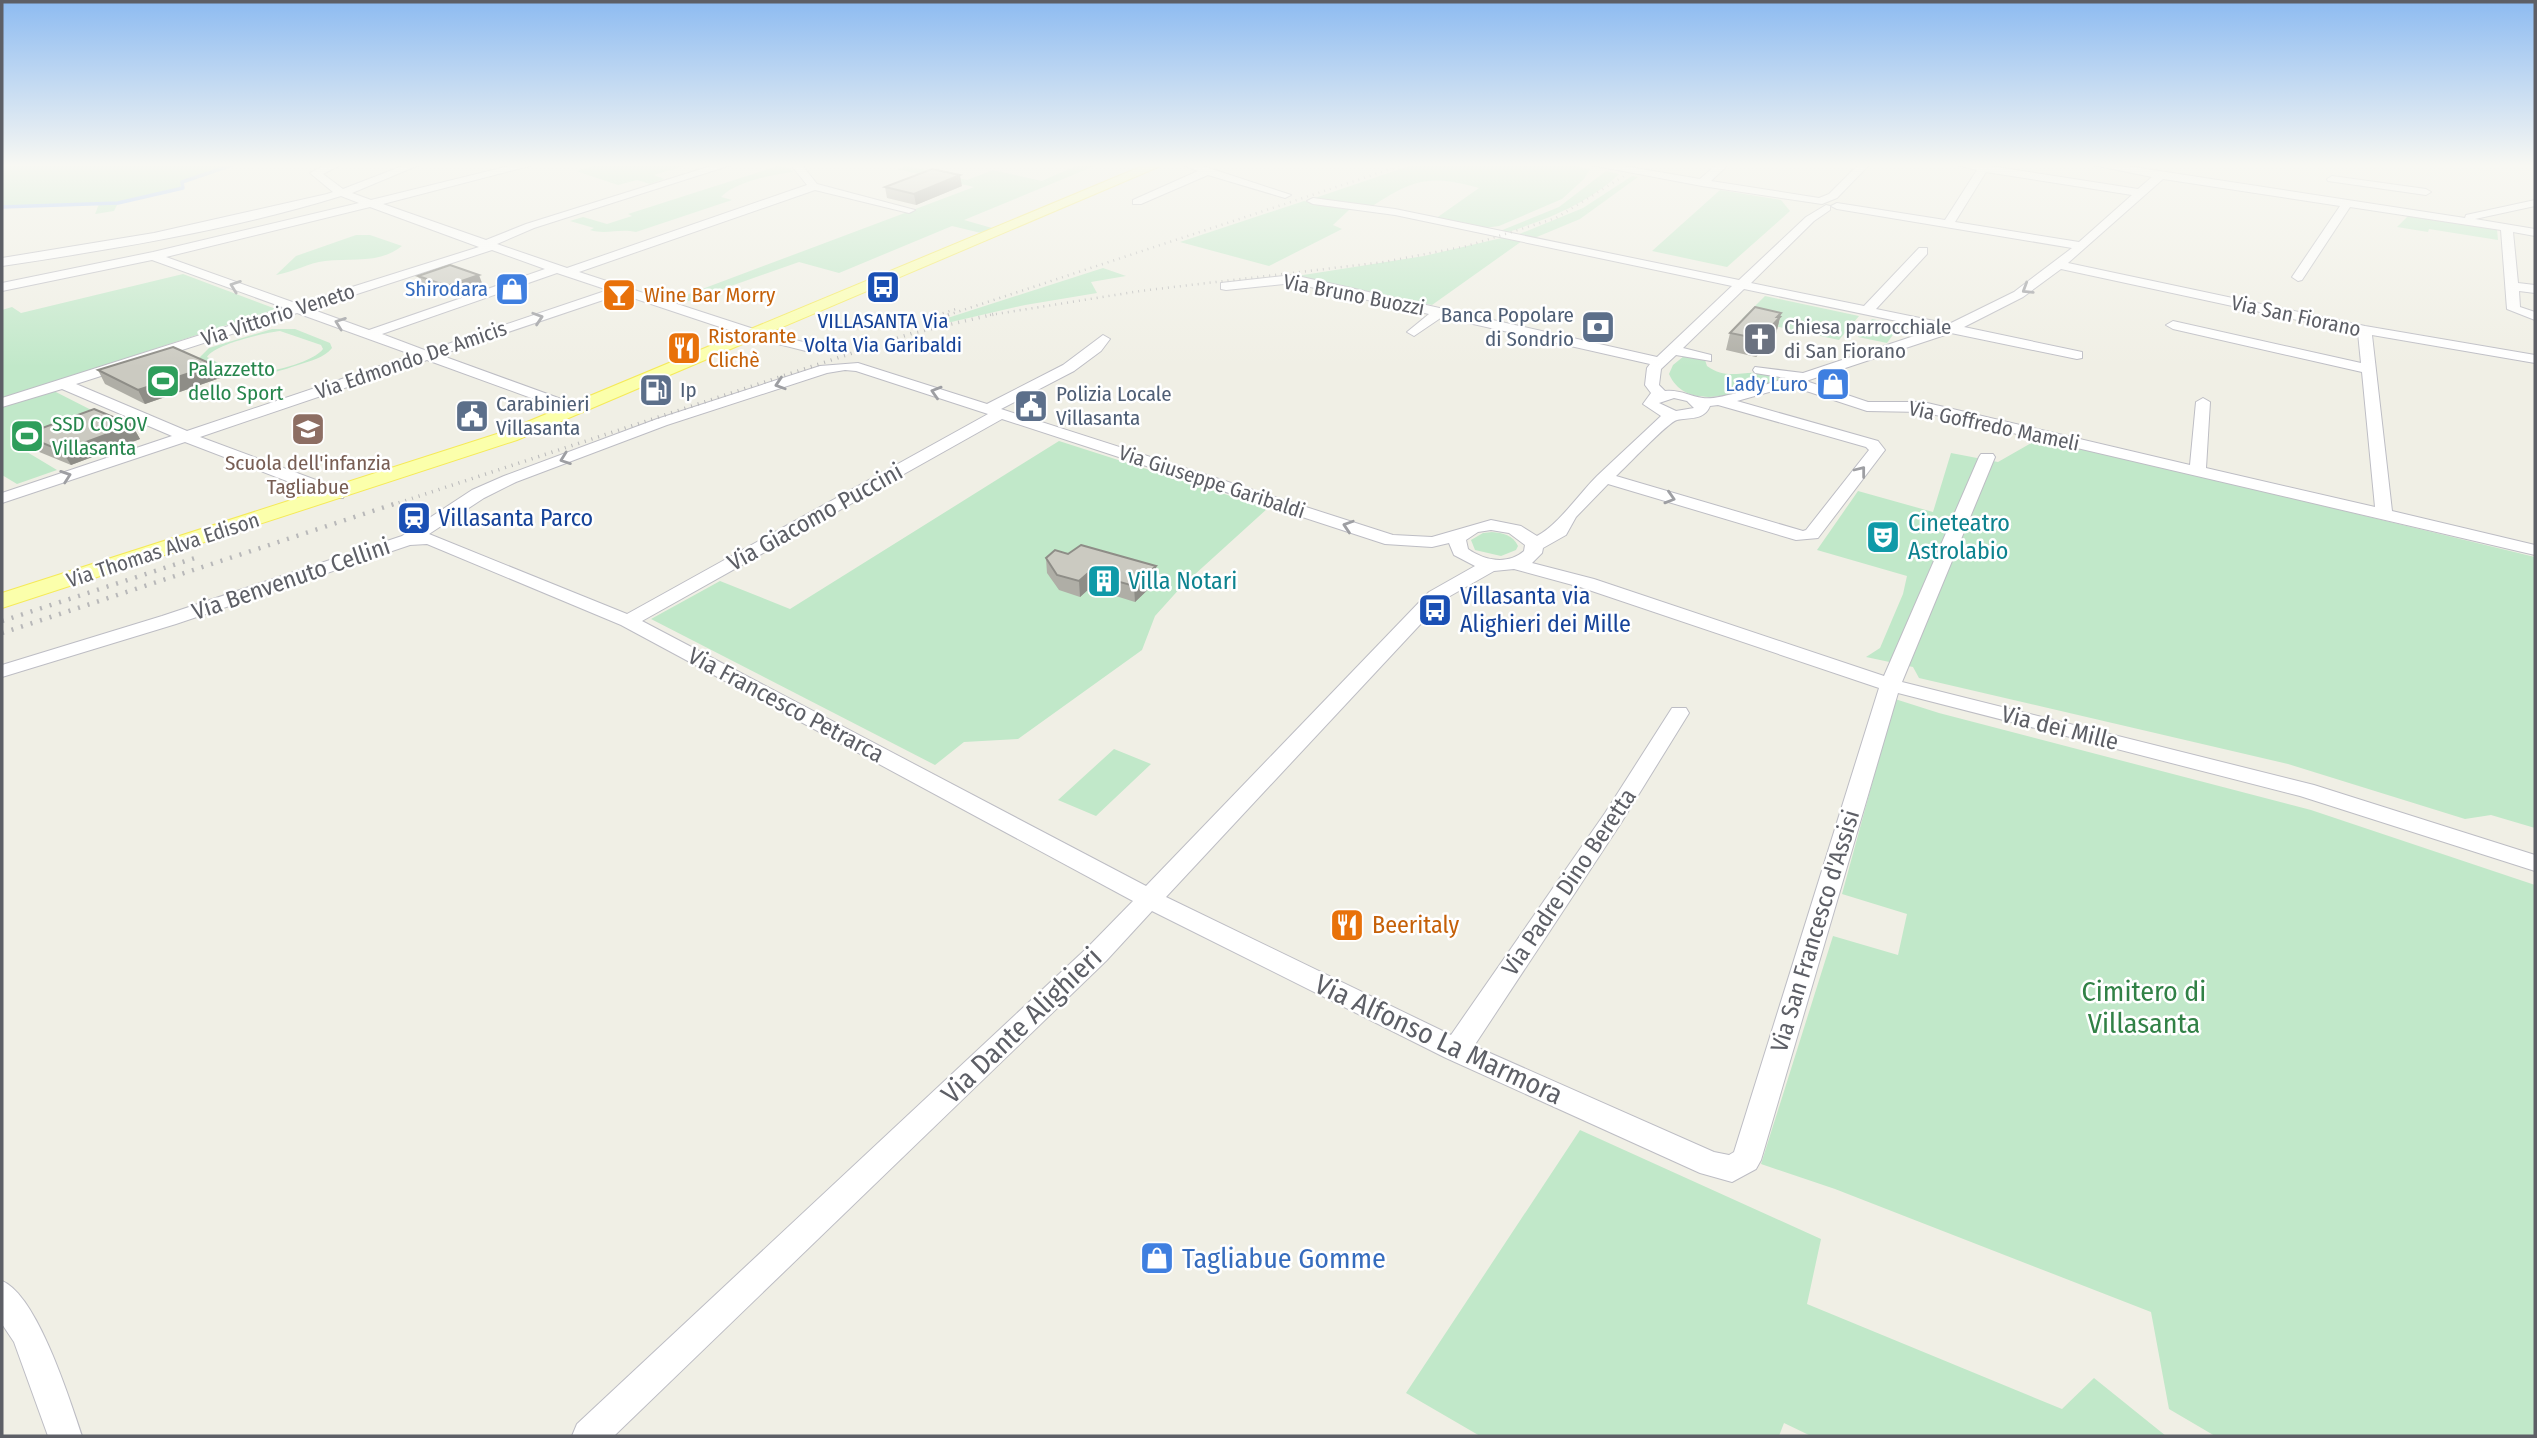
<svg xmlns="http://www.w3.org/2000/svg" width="2537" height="1438" viewBox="0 0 2537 1438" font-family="'Fira Sans Condensed',sans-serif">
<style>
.green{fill:#c1e8c9;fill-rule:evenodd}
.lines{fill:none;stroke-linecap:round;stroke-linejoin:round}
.stream{stroke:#a6c5ff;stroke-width:3.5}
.minor-casing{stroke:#bdbdc4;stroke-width:2}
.major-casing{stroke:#f5ea59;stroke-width:2}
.minor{fill:#fff;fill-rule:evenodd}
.major{fill:#fbffab;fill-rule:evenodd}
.rail-far2{stroke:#b8b8b9;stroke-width:2.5;stroke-dasharray:1 5;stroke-linecap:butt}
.rail-far1{stroke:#b8b8b9;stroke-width:3.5;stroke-dasharray:1 6;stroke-linecap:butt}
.rail{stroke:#b8b8b9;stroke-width:4.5;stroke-dasharray:2 8;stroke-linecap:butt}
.wall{fill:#afaea6}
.shaded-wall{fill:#8e8d87}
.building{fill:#cbcac1;stroke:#8e8d87;stroke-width:2}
.oneway{stroke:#9e9fa3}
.labels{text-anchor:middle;stroke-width:5;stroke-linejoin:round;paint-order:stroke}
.far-shop-label{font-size:21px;fill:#366cbe;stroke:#fff;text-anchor:end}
.far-food-label{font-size:21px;fill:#c56008;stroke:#fff;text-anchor:start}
.far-street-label{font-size:21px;fill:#5d5f66;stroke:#fff}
.far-service-label{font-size:21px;fill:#4e5e75;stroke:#fff;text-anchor:start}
.far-transit-label{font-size:21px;fill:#164399;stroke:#fff}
.far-worship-label{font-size:21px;fill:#5b616d;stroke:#fff;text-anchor:start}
.far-leisure-label{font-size:21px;fill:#27864d;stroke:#fff;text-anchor:start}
.far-education-label{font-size:21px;fill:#785e54;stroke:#fff}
.street-label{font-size:24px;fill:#5d5f66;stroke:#fff}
.transit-label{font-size:24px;fill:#164399;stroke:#fff;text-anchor:start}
.culture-label{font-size:24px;fill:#0d838f;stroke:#fff;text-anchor:start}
.food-label{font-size:24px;fill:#c56008;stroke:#fff;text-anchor:start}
.near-park-label{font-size:28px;fill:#318146;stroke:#fff}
.near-street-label{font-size:28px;fill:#5d5f66;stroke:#fff}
.near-shop-label{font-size:28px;fill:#366cbe;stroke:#fff;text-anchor:start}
</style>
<rect width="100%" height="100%" fill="#f0efe5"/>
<path class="green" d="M2,165H232L182,182L183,188L118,203L114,211L95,214L99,204L2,207Z
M597,165H682L684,166L654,175L664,179L650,184L637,180L618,185L576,171Z
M1078,165H1097L964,220L992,228L981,233L952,226L839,273L799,262L683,303L673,300L974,187L897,169L907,166L967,180L993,170L1042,181Z
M1412,165H1571L1590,169L1584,179L1562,199L1499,226L1484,228L1435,219L1479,188C1430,174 1413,179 1371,207L1312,199Z
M778,166L789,168L793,172C772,175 736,181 721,197L732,200L636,232C619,228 607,235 590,230L594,228L570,221L583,217L607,224L632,216L628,214Z
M1606,171L1619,174C1588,204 1545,220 1505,233L1500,231L1559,207Z
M1632,176L1638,177L1580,219L1532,239L1517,235L1583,208Z
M1720,190L1781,200L1790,211L1727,267L1652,251Z
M1304,201L1350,209L1333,225L1342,229L1269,266L1180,242Z
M2409,215L2497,229L2498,240L2429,229L2428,232L2397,227Z
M356,235H370L402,246C380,264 351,258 325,261C308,263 294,272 276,275L296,256Z
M1506,237L1522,241L1432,305L1297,276L1424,256Z
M1103,268L1126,276L1091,282L1097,293L1025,305L934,326L929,324Z
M183,274L276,309L2,399V310L12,307L21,313Z
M1765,296L1859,316L1839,340L1742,319Z
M1872,319L1900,325L1887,343L1858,337Z
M272,329H295L330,343L332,348C324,358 310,361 298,365C263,377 229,384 198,359L209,348ZM280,331L321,345L323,349C313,363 261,376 243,373C231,372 218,362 207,357C215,344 264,333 280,331Z
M1684,356L1705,360L1707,366C1727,380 1740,371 1760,373C1767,374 1775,377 1782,379C1751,388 1688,417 1669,374L1673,365Z
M50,389L105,417L12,452L22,449L57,470L17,484L2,475V405Z
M1059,441L1268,508L1182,586L1155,616L1142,650L1018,739L964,742L935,765L651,619L720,581L790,609Z
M2033,442L2070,449L2076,446L2535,557V828L2491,815L2465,819L2288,764L1919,678L1913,667L1866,657L1880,648L1903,594L1907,576L1817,550L1858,491L1933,512L1951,453L1998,462Z
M1492,532C1503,533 1513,535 1518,546L1516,550L1501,556L1475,550L1471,540L1483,533Z
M1895,699L1939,713L2311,810L2535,885V1436H2215L2169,1409L2151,1312L1835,1189L1761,1164L1833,936L1898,955L1907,914L1842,894Z
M1114,749L1151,764L1096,816L1058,800Z
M1580,1130L1821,1239L1807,1304L2062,1409L2094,1378L2166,1436H1811L1784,1423L1779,1436H1480L1406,1393Z"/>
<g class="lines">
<path class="stream" d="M2,207L118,203L183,188L182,182L232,165"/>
<g class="minor-casing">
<path id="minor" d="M325,165H340L323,174L343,189L405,165H419L352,193L371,200L513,165H533L383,204L486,240L526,224L714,165H731L534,228L497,244L567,268L807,185L791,165H802L817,184L915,210L909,213L815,190L579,272L760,331L811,344V350L806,351L750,337L621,294L440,355L564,400L589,404L592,407L589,410L556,407L427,360L200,437L343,490L345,494L343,498H331L185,442L2,503V493L172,436L62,389L2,407V398L285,308L152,260L2,291V283L153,252L359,203L341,196C231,230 115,249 2,266V258L154,233L327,194L333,192L310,173ZM370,207L479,247L298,304L166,257ZM492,250L545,269L369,330L311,309ZM557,273L608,290L427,351L382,334ZM297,313L413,355L187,431L76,384Z
M1183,165H1200L1291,195L1285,198L1208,175L1141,204H1133V200L1198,171Z
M1591,165H1618L1700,179L1716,165H1728L1711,181L1819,198L1829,194L1858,165H1869L1837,198L1822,204L1702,186Z
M1957,165H1984L2138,189L2152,177L2093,165H2120L2465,218L2466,215L2535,200V206L2475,219L2535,229V236L2513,232L2518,283L2535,285V293L2519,291L2520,307L2535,312V320L2507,309L2501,230L2350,207L2302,280L2298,281L2292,277L2340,206L2163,179L2068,263L2365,326L2535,355V363L2372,335L2392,511L2535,545V555L1923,412L1867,411L1791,386L1737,401L1878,441L1885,450L1818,538L1796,540L1608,484L1576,517L1566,535L1543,548L1542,553L1532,563L1594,579L1884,676L1979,457L1981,454H1993L1995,457L1902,682L2314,785L2535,855V871L2300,796L1898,693L1761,1160L1756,1169L1732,1182L1700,1173L1446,1058L1152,911L1106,961L614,1436H572L577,1424L1088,947L1133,901L621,625L427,544L410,545L176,624L2,677V665L162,616L402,536L472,490L504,476L657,419L820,366L858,363L987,404L1063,365L1103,335L1110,339L1101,351L1074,371L1001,409L1393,535L1432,537L1491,520L1521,526L1537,536C1559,524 1578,495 1597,476C1618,456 1640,436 1661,416L1643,404L1651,393L1645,385L1647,368L1650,364L1442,317L1414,336L1407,332L1429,314L1293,283L1226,290L1221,289V283L1293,275L1657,357L1732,286L1395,215L1313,204L1307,201L1313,198L1395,209L1739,280L1806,217L1826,205L1830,206V210L1814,221L1751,283L1864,306L1919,248H1927V254L1876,309L1949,324L2014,292L2072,248L1837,209L1831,206L1837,203L1945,220L1977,170ZM1986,172L2132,195L2079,242L1955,222ZM2061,269L2358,333L2361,363L2173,321L2166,325L2173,329L2362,372L2375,507L2206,468L2210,402L2203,398L2196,402L2190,465L1923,402H1868L1806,381L1951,333L2077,359L2082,358V352L1964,327L2023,297ZM1744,289L1935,329L1803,373L1755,367L1753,370L1755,373L1786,378C1770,383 1717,401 1703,398C1689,396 1679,389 1665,391L1659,385L1661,369L1676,355L1711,361V355L1683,348ZM845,370L856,371L988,414L627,614L429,534L484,498L516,482L667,425L827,373ZM1674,398L1687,401L1694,408L1676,411L1659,403ZM1718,405L1866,447L1869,450L1806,530L1803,531L1616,476C1626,467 1668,422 1677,420C1689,417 1704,421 1710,406ZM1002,419L1385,544L1432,547L1449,543L1454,555L1475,566L1429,592L1146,886L642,621ZM1491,530L1509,533L1525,545L1524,551C1508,565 1485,561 1468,549L1466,540L1478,532ZM1514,569L1580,587L1879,688L1734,1152L1729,1155L1714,1152L1474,1046L1621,823L1689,713L1686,708H1672L1605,813L1451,1035L1166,897L1443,600L1494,571Z
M2332,176L2426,189L2431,192L2426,195L2328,181L2327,179Z
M2,1281C37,1295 70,1400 82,1436H48L14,1342L2,1324Z"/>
</g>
<g class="major-casing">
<path id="major" d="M1145,165H1163L517,440L2,608V593L503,432Z"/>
</g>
<use href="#minor" class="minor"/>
<use href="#major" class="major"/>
<path class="rail-far2" d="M937,315L956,309
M948,315L1403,165
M990,315L1140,291L1384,262L1467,246L1556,218L1624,176"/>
<path class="rail-far1" d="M948,315L953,313
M903,326L942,313
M392,505L913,333L999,313"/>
<path class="rail" d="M2,621L201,556
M2,633L397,503"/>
</g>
<path class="wall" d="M962,186L916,205L887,198L885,187Z
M418,276L482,283L450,294L421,284Z
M1781,313L1776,334L1756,357L1726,350L1730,333Z
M98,370L220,378L145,404L105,384Z
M132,425L140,439L71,465L32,449L23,435Z
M1068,554L1156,566L1157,581L1135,602L1090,588L1080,597L1059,590L1047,573L1046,558Z"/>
<path class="shaded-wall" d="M960,175L962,186L916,205L914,194Z
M479,275L482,283L450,294L447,286Z
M1781,313L1776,334L1756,357L1760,339Z
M214,365L220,378L145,404L138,390Z
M132,425L140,439L71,465L62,451Z
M1156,566L1157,581L1135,602L1134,586Z
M1088,573L1090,588L1080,597L1079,581Z"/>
<path class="building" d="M932,169L960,175L914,194L885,187Z
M450,265L479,275L447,286L418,276Z
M1755,307L1781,313L1777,317H1780L1760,339L1730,333Z
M173,347L214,365L138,390L98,370Z
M94,409L132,425L62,451L23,435Z
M1081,545L1156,566L1134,586L1088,573L1079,581L1057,575L1046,558L1055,550L1068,554Z"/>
<defs><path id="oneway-chevron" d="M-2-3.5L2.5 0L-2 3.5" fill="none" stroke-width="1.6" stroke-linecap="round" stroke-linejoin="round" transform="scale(1.75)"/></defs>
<g class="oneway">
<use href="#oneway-chevron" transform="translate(235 286) rotate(-160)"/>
<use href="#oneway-chevron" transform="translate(2027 289) rotate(148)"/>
<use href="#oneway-chevron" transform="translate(538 318) rotate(-18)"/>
<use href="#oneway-chevron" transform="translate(340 323) rotate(-160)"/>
<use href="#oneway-chevron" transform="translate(780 384) rotate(162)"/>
<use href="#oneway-chevron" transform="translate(936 392) rotate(-163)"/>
<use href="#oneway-chevron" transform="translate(565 459) rotate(160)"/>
<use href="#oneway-chevron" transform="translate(1861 471) rotate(-52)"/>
<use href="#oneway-chevron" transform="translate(66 476) rotate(-19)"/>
<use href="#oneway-chevron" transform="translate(1670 498) rotate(17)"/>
<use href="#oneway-chevron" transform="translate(1348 526) rotate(-162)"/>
</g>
<linearGradient id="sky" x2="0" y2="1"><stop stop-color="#8dbbf1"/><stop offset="0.45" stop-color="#f8f8f3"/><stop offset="1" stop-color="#f8f8f3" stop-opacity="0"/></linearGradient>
<rect width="2537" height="367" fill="url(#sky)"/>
<defs>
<g id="bus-square" transform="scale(1.75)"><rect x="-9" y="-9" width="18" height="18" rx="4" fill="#1a4fb4" stroke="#fff"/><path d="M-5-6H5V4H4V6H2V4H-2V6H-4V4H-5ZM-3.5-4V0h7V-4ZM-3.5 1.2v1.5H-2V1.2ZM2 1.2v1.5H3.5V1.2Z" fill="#fff"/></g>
<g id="shop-square" transform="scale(1.75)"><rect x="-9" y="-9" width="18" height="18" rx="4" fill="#3f7fe0" stroke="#fff"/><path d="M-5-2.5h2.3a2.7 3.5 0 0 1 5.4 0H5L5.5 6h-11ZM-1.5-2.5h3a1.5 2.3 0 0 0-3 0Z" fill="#fff"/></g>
<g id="bar-square" transform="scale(1.75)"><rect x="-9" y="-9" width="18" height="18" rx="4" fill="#e8710a" stroke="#fff"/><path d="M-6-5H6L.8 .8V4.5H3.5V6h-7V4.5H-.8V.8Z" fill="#fff"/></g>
<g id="bank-square" transform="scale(1.75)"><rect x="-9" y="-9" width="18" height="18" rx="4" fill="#5c6f8a" stroke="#fff"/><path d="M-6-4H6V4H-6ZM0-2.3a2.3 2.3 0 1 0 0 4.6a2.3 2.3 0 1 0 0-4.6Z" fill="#fff"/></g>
<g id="church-square" transform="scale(1.75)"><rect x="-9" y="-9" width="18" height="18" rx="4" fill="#6b7280" stroke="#fff"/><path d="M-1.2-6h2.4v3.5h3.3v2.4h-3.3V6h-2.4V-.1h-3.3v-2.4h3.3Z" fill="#fff"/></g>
<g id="restaurant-square" transform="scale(1.75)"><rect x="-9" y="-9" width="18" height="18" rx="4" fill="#e8710a" stroke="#fff"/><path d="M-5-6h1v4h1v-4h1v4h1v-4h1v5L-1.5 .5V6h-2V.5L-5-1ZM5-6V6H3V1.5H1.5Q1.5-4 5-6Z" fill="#fff"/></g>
<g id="stadium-square" transform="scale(1.75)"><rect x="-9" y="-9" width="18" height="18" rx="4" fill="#2e9e5b" stroke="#fff"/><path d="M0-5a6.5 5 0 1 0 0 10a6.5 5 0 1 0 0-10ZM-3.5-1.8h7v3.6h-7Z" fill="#fff"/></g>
<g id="fuel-square" transform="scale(1.75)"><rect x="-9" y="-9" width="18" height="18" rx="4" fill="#5c6f8a" stroke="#fff"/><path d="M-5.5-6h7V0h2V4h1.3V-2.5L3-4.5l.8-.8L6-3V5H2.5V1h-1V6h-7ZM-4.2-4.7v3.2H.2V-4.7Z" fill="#fff"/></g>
<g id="civic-square" transform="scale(1.75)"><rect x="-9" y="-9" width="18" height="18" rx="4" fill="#5c6f8a" stroke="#fff"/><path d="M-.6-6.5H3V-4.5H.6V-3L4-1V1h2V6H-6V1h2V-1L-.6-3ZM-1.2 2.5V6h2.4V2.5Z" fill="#fff"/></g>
<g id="school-square" transform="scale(1.75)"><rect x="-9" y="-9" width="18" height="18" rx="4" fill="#8d6e63" stroke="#fff"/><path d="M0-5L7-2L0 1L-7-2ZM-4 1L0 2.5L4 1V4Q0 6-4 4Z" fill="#fff"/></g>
<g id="station-square" transform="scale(1.75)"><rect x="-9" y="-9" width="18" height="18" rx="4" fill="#1a4fb4" stroke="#fff"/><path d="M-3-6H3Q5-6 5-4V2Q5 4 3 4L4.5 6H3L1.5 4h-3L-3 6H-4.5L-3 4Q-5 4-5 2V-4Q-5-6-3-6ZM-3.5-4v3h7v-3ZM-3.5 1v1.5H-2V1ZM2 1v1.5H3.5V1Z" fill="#fff"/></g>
<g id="theatre-square" transform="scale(1.75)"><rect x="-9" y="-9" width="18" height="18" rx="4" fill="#0f9aa8" stroke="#fff"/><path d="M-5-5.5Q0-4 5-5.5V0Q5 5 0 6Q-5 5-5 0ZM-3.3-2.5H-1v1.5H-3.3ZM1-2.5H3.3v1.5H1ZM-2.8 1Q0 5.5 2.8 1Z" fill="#fff"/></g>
<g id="building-square" transform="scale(1.75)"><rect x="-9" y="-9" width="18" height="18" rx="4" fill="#0f9aa8" stroke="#fff"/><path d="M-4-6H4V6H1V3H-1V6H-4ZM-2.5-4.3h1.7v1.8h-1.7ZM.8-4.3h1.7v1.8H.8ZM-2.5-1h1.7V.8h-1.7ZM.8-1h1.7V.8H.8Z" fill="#fff"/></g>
</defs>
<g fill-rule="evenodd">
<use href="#bus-square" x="883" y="287"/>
<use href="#shop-square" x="512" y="289"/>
<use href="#bar-square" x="619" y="295"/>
<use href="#bank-square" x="1598" y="327"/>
<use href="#church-square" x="1760" y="339"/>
<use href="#restaurant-square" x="684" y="348"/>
<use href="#stadium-square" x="163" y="381"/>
<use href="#shop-square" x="1833" y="384"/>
<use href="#fuel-square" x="656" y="390"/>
<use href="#civic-square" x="1031" y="406"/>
<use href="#civic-square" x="472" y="416"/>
<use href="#school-square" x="308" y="429"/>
<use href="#stadium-square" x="27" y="436"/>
<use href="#station-square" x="414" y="518"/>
<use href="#theatre-square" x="1883" y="537"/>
<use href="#building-square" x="1104" y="581"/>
<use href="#bus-square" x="1435" y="610"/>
<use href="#restaurant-square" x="1347" y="925"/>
<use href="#shop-square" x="1157" y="1258"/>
</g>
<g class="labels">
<g class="far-shop-label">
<text x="488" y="296">Shirodara</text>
<text x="1808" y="391">Lady Luro</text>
</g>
<g class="far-food-label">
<text x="644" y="302">Wine Bar Morry</text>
<text x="708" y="343">Ristorante<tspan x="708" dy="24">Clichè</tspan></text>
</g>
<g class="far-street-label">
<text transform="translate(1354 295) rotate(11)" y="7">Via Bruno Buozzi</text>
<text transform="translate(278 315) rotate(-18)" y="7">Via Vittorio Veneto</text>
<text transform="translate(2296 316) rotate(12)" y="7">Via San Fiorano</text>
<text transform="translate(411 360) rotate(-19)" y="7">Via Edmondo De Amicis</text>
<text transform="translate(1994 426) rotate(12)" y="7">Via Goffredo Mameli</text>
<text transform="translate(1212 482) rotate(18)" y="7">Via Giuseppe Garibaldi</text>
<text transform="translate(163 550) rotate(-18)" y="7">Via Thomas Alva Edison</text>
</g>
<g class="far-service-label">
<text x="1574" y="322" text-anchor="end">Banca Popolare<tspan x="1574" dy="24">di Sondrio</tspan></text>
<text x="680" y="397">Ip</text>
<text x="1056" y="401">Polizia Locale<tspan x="1056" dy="24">Villasanta</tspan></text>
<text x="496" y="411">Carabinieri<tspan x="496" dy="24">Villasanta</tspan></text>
</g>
<g class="far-transit-label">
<text x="883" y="328">VILLASANTA Via<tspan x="883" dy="24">Volta Via Garibaldi</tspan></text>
</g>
<g class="far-worship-label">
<text x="1784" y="334">Chiesa parrocchiale<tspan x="1784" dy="24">di San Fiorano</tspan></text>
</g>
<g class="far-leisure-label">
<text x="188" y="376">Palazzetto<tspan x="188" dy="24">dello Sport</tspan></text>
<text x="52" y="431">SSD COSOV<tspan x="52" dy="24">Villasanta</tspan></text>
</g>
<g class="far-education-label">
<text x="308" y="470">Scuola dell'infanzia<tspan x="308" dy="24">Tagliabue</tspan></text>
</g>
<g class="street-label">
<text transform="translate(815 517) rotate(-29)" y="8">Via Giacomo Puccini</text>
<text transform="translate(291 579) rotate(-19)" y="8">Via Benvenuto Cellini</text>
<text transform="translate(786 705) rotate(28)" y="8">Via Francesco Petrarca</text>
<text transform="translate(2060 728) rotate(14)" y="8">Via dei Mille</text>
<text transform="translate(1569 882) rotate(-56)" y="8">Via Padre Dino Beretta</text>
<text transform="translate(1815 931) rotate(-73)" y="8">Via San Francesco d'Assisi</text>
</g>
<g class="transit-label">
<text x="438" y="526">Villasanta Parco</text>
<text x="1460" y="604">Villasanta via<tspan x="1460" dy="28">Alighieri dei Mille</tspan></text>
</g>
<g class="culture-label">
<text x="1908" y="531">Cineteatro<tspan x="1908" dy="28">Astrolabio</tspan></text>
<text x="1128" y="589">Villa Notari</text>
</g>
<g class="food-label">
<text x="1372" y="933">Beeritaly</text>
</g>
<g class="near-park-label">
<text x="2144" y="1001">Cimitero di<tspan x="2144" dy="32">Villasanta</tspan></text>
</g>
<g class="near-street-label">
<text transform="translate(1021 1025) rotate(-44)" y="10">Via Dante Alighieri</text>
<text transform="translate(1439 1039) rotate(25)" y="10">Via Alfonso La Marmora</text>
</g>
<g class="near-shop-label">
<text x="1182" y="1268">Tagliabue Gomme</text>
</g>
</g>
<rect width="2537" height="1438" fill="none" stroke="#5d5f66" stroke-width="7"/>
</svg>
